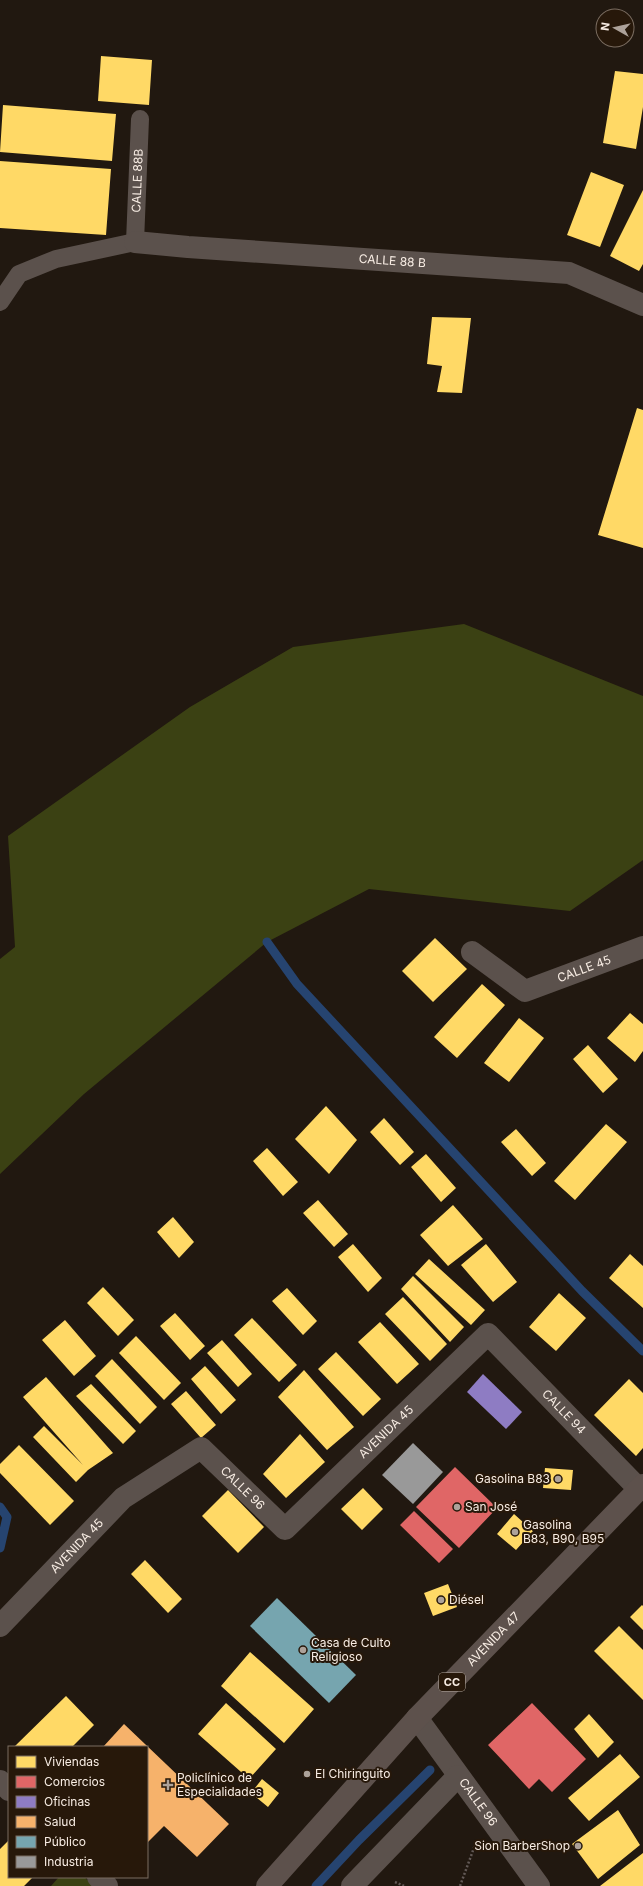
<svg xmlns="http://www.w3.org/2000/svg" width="643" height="1886" viewBox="0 0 643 1886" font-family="Inter,sans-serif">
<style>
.green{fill:#3b4113}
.homes{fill:#ffd966}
.shops{fill:#e06666}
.offices{fill:#8e7cc3}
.health{fill:#f6b26b}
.public{fill:#76a5af}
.industry{fill:#999}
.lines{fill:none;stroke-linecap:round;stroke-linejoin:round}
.stream{stroke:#264470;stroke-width:9}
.path{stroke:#625956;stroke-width:2.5;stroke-dasharray:2 2;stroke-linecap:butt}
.lane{stroke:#5b514c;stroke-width:18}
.street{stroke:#5b514c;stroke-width:22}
.primary{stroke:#5d514c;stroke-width:22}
.poi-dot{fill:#ada29a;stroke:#27180a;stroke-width:1.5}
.labels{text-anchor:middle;stroke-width:4;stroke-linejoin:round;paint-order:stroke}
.shield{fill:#27180a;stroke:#b9ada3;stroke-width:1}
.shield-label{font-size:11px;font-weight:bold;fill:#f8ede4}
.street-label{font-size:12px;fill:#f8ede4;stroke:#27180a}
.poi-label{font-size:12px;fill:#f8ede4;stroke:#27180a;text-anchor:start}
</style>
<rect width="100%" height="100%" fill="#211810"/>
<path class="green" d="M464,624L643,696V860L570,911L369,889L267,942L84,1094L0,1174V959L15,947L8,836L190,707L293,647Z
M59,1877H84L94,1886H51Z"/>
<path class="homes" d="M101,56L152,60L149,105L98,101Z
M615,71L643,74V107L636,149L603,143Z
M3,105L116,114L112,161L0,152Z
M0,161L111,169L106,235L0,228Z
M591,172L624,185L600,247L567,235Z
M643,190V264L639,271L610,256Z
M432,317L471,318L462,393L437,392L442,366L427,364Z
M637,408L643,410V548L598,535Z
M435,938L467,969L433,1002L402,971Z
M482,984L505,1005L457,1058L434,1037Z
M630,1013L643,1024V1051L635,1062L607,1038Z
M519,1018L544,1038L509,1082L484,1063Z
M588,1045L618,1079L603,1093L573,1059Z
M326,1106L357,1140L329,1174L295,1139Z
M384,1118L414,1152L400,1165L370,1132Z
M606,1124L627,1142L575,1200L554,1181Z
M516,1129L546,1163L532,1176L501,1142Z
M267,1148L298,1182L283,1196L253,1161Z
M426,1154L456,1188L441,1202L411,1167Z
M318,1200L348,1234L334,1247L303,1213Z
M453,1205L483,1239L448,1266L420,1235Z
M173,1217L194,1242L179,1258L157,1232Z
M353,1244L382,1278L368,1292L338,1257Z
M486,1244L517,1282L493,1302L461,1265Z
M630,1254L643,1266V1308L609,1278Z
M429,1259L485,1310L471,1325L415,1274Z
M413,1276L464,1327L450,1342L401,1289Z
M103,1287L134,1320L118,1336L87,1303Z
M287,1288L317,1321L303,1335L272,1301Z
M559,1293L586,1318L556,1351L529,1327Z
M403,1297L447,1344L430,1361L385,1314Z
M175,1313L205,1346L190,1360L160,1326Z
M252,1318L297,1365L279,1382L234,1335Z
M65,1320L96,1356L74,1376L42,1340Z
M380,1322L419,1364L397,1384L358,1342Z
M136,1336L181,1383L164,1400L119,1353Z
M222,1340L252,1374L238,1387L207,1353Z
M336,1352L381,1399L363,1416L318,1369Z
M112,1359L157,1407L140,1424L95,1376Z
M205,1366L236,1400L221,1414L191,1379Z
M304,1370L354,1427L327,1450L278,1397Z
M46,1377L113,1453L88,1470L76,1482L33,1437L44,1426L83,1465L23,1397Z
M629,1379L643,1393V1448L636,1456L594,1415Z
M91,1384L136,1431L123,1444L76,1396Z
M186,1391L216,1425L201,1438L171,1404Z
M300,1434L325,1462L286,1498L263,1474Z
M19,1445L74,1501L50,1525L0,1473V1464Z
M545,1468L573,1470L571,1490L543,1488Z
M363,1488L383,1509L362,1530L341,1509Z
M228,1490L264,1527L238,1553L202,1516Z
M514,1514L533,1531L516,1550L497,1534Z
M145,1560L182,1599L168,1613L131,1574Z
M448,1584L457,1607L433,1616L424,1593Z
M642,1605L643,1606V1630L630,1617Z
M619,1626L643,1650V1700L594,1651Z
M250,1652L314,1709L284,1743L221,1686Z
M66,1696L94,1725L72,1747H14Z
M226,1703L276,1749L249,1779L198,1734Z
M589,1714L614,1742L598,1758L574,1729Z
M620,1754L640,1777L589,1821L568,1798Z
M262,1779L279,1793L268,1807L251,1793Z
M618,1810L640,1845L598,1879L572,1844Z
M9,1840V1877H33L24,1886H0V1849Z
M643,1853V1886H600Z"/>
<path class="shops" d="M455,1467L497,1508L459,1548L416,1507Z
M414,1511L453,1549L439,1563L400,1525Z
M532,1703L586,1759L552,1792L539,1779L529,1789L488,1745Z"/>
<path class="offices" d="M483,1374L522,1412L506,1429L467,1392Z"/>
<path class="health" d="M124,1724L229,1824L197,1857L164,1826L147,1843V1747H103Z"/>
<path class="public" d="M277,1598L356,1675L329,1703L250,1626Z"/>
<path class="industry" d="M413,1443L443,1472L413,1504L382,1475Z"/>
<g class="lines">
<path class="stream" d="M267,942L297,984L582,1291L643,1351
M0,1507L7,1517L0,1548
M316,1886L359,1840L430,1770"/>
<path class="path" d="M395,1882L404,1886
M460,1886L475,1845"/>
<path class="lane" id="s1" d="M0,302L19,274L56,259L135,242L140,119"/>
<g class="street">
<path id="s2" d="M135,242L188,247L569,273L643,305"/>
<path id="s3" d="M472,952L525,991L643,947"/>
<path id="s4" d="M0,1626L123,1498L201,1448L285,1529L488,1334L639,1489"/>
<path id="s5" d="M417,1718L539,1886"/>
<path d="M0,1781L9,1790"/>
<path d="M98,1877L107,1886"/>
<path d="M352,1886L458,1776"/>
</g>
<path class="primary" id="s6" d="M267,1886L417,1718L643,1485"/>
</g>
<g class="poi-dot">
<circle cx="558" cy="1479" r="4"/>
<circle cx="457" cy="1507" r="4"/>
<circle cx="515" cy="1532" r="4"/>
<circle cx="441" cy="1600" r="4"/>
<circle cx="303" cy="1650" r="4"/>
<circle cx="307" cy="1774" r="4"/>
<path d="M166 1779h4v4h4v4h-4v4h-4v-4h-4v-4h4z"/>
<circle cx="578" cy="1846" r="4"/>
</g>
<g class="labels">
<rect class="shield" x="439" y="1673" width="26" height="18" rx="3"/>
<g class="shield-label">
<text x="452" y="1686">CC</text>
</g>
<g class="street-label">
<text dy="4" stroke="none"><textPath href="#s1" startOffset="216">CALLE 88B</textPath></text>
<text dy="4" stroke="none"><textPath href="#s2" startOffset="258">CALLE 88 B</textPath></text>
<text dy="4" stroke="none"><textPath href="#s3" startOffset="129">CALLE 45</textPath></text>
<text dy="4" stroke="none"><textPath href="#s4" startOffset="777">CALLE 94</textPath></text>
<text dy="4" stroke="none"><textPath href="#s4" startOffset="527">AVENIDA 45</textPath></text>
<text dy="4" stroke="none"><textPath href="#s4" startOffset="328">CALLE 96</textPath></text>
<text dy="4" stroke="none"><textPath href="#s4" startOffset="111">AVENIDA 45</textPath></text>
<text dy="4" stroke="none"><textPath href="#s6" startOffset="335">AVENIDA 47</textPath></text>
<text dy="4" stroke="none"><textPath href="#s5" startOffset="104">CALLE 96</textPath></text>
</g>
<g class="poi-label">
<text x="550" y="1483" text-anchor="end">Gasolina B83</text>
<text x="465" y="1511">San José</text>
<text x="523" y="1529">Gasolina<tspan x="523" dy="14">B83, B90, B95</tspan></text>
<text x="449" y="1604">Diésel</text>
<text x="311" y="1647">Casa de Culto<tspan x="311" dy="14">Religioso</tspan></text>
<text x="315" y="1778">El Chiringuito</text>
<text x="177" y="1782">Policlínico de<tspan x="177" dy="14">Especialidades</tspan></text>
<text x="570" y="1850" text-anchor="end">Sion BarberShop</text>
</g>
</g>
<rect x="8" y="1746" width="140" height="132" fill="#27180a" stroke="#7b6d61"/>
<rect x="16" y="1756" width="20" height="12" fill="#ffd966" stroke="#7b6d61"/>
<text x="44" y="1766" font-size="12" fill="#f8ede4">Viviendas</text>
<rect x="16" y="1776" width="20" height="12" fill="#e06666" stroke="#7b6d61"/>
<text x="44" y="1786" font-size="12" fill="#f8ede4">Comercios</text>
<rect x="16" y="1796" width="20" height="12" fill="#8e7cc3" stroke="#7b6d61"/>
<text x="44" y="1806" font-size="12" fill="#f8ede4">Oficinas</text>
<rect x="16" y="1816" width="20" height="12" fill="#f6b26b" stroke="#7b6d61"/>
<text x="44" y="1826" font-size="12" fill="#f8ede4">Salud</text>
<rect x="16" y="1836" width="20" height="12" fill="#76a5af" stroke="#7b6d61"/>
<text x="44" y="1846" font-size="12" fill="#f8ede4">Público</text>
<rect x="16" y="1856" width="20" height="12" fill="#999999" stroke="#7b6d61"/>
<text x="44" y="1866" font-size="12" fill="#f8ede4">Industria</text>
<g transform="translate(615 28) rotate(278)"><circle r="19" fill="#27180a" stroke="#7b6d61"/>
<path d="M0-3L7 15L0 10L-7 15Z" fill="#ada29a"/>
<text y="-6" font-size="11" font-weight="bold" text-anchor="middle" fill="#f8ede4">N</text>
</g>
</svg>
